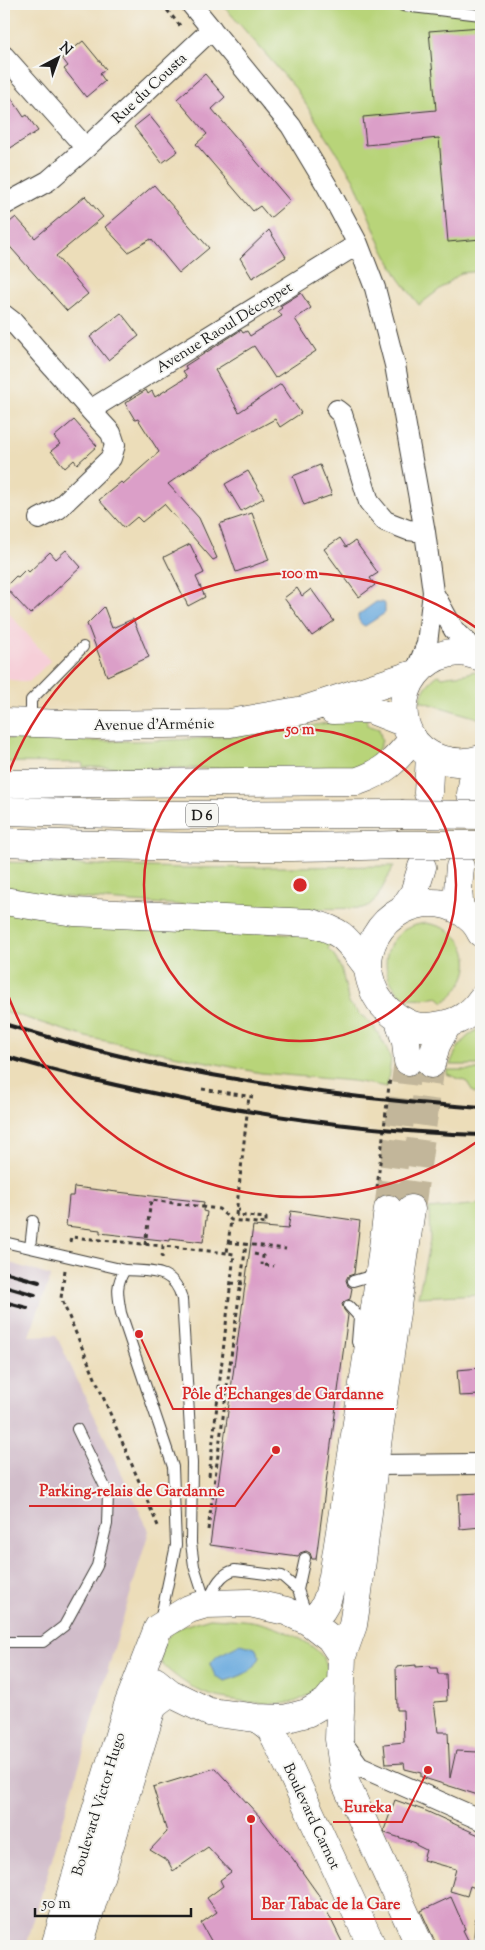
<svg xmlns="http://www.w3.org/2000/svg" width="485" height="1950" viewBox="0 0 485 1950" font-family="'Sorts Mill Goudy',serif">
<style>
.built{fill:#f6cfd8}
.industrial{fill:#d1bdca}
.green{fill:#b8d479;stroke:#6a784a;fill-rule:evenodd}
.water{fill:#6baade;stroke:#44637d}
.building{fill:#db9fc8}
.lines{fill:none;stroke-linecap:round;stroke-linejoin:round}
.secondary-tunnel{stroke:#c2b69a;stroke-width:28;stroke-dasharray:28 14;stroke-linecap:butt}
.lane-casing{stroke:#3b3934;stroke-width:12}
.street-casing{stroke:#3b3934;stroke-width:22}
.secondary-casing{stroke:#3b3934;stroke-width:29}
.highway-casing{stroke:#3b3934;stroke-width:29}
.path{stroke:#3b3934;stroke-width:3;stroke-dasharray:4 4;stroke-linecap:butt}
.lane{stroke:#fff;stroke-width:10}
.street{stroke:#fff;stroke-width:20}
.secondary{stroke:#fff;stroke-width:28}
.highway{stroke:#fff;stroke-width:28}
.rail{stroke:#1c1c1c;stroke-width:4}
.highway-bridge-casing{stroke:#3b3934;stroke-width:29;stroke-linecap:butt}
.path-bridge{stroke:#3b3934;stroke-width:3;stroke-dasharray:4 4;stroke-linecap:butt}
.highway-bridge{stroke:#fff;stroke-width:28}
.ring{fill:none;stroke:#d62828;stroke-width:2.5}
.labels{text-anchor:middle;stroke-width:4;stroke-linejoin:round;paint-order:stroke}
.shield{fill:#f6f6f2;stroke:#5d5d5c;stroke-width:1}
.shield-label{font-size:14px;font-weight:bold;fill:#1c1c1c}
.street-label{font-size:15px;fill:#1c1c1c;stroke:#f6f6f2}
.centre{fill:#d62828;stroke:#f6f6f2;stroke-width:2.5}
.ring-label{font-size:15px;text-anchor:middle;font-weight:bold;fill:#d62828;stroke:#f6f6f2;stroke-width:4;stroke-linejoin:round;paint-order:stroke}
.leader{fill:none;stroke:#d62828;stroke-width:2}
.callout-dot{fill:#d62828;stroke:#f6f6f2;stroke-width:2}
.callout-label{font-size:16px;text-anchor:middle;font-weight:bold;fill:#d62828;stroke:#f6f6f2;stroke-width:4;stroke-linejoin:round;paint-order:stroke}
</style>
<rect width="100%" height="100%" fill="#f6f6f2"/>
<filter id="ink" filterUnits="userSpaceOnUse"><feTurbulence type="fractalNoise" baseFrequency=".02" numOctaves="2"/><feDisplacementMap in="SourceGraphic" scale="10" xChannelSelector="R" yChannelSelector="G"/><feConvolveMatrix kernelMatrix="1 2 1 2 8 2 1 2 1" color-interpolation-filters="sRGB"/></filter>
<filter id="wash" filterUnits="userSpaceOnUse"><feTurbulence type="fractalNoise" baseFrequency=".0096" numOctaves="4" result="noise"/><feDisplacementMap in="SourceGraphic" scale="20" xChannelSelector="R" yChannelSelector="G"/><feGaussianBlur stdDeviation="1.12" result="paint"/><feColorMatrix in="noise" values="0 0 0 0 0 0 0 0 0 0 0 0 0 0 0 0 0 1.4 0 .05"/><feComposite in="paint" operator="in"/></filter>
<g filter="url(#wash)">
<rect width="100%" height="100%" fill="#ecddb9"/>
<path class="built" d="M4,607L50,661L29,682L4,679Z"/>
<path class="industrial" d="M4,1261L51,1276L29,1336L56,1335L149,1531L26,1946H4Z"/>
<path class="green" d="M222,4H481V271L461,273L419,305L399,278L381,245L354,180L296,89Z
M474,671L481,675V719L420,701C423,689 428,683 438,675L443,677C454,674 464,676 474,671Z
M358,717H367V725L379,729L382,741L377,753L383,760L360,770L83,767V763L4,762V738C35,741 67,741 99,741C187,742 272,735 358,717Z
M4,862L181,868L394,866L377,898L366,908C288,910 211,907 133,902C90,899 47,896 4,890Z
M4,912L333,938L328,949L334,955L342,971L349,1004L374,1027L386,1047L391,1060L387,1087L353,1081L261,1073L86,1037L4,1011Z
M425,923C472,929 482,974 444,1002L438,997C427,1000 417,997 407,999C384,985 378,953 399,934C406,927 415,925 425,923Z
M481,1028V1065H450C456,1048 464,1036 481,1028Z
M447,1070H481V1093H474L467,1082L447,1074Z
M481,1204V1294L418,1297L430,1240L429,1209Z
M210,1618C223,1619 238,1619 251,1621C272,1624 338,1648 326,1677C322,1688 305,1698 294,1702C278,1707 220,1700 204,1693C188,1686 173,1675 161,1663C160,1628 182,1627 210,1618ZM255,1648L260,1657C253,1673 240,1676 225,1681Z"/>
<path class="water" d="M376,602H382L385,604V613L365,626C360,624 358,620 358,615Z
M241,1644L255,1648L260,1657C253,1673 240,1676 225,1681L215,1676L210,1664L217,1656Z"/>
<g id="blocks">
<path class="building" d="M481,27V239L448,242L439,138L366,145L363,117L436,110L429,31Z
M83,41L106,69L100,74L105,81L86,97L64,69L68,66L62,58Z
M205,74L225,97L212,109L290,201L270,218L260,206L253,211L196,144L207,134L177,99Z
M4,87L24,117L27,115L38,131L4,152Z
M149,115L178,151L162,163L134,127Z
M154,185L209,248L179,273L151,239L128,252L105,227Z
M85,196L103,217L56,256L88,294L67,311L4,240V227L16,217L35,238Z
M269,230L286,257L252,278L240,258Z
M301,293L311,308L295,319L316,351L275,378L254,346L215,370L239,412L281,384L301,413L280,427L275,419L211,454L168,484L199,518L217,558L213,560L164,504L142,522L137,517L124,528L99,500L121,482L123,484L159,452L138,419L135,420L125,403L146,390L148,394L152,391L155,397L187,377L183,371L187,369L185,366L241,330L243,333L247,331L250,336L282,316L278,311L282,308L280,306Z
M121,313L139,336L108,360L90,337Z
M74,420L97,446L77,464L74,460L65,468L51,451L60,444L54,437Z
M320,465L332,495L304,505L293,476Z
M248,471L264,498L241,511L225,484Z
M252,513L269,560L236,572L219,524Z
M340,538L346,547L355,541L378,573L370,578L375,585L359,597L324,549Z
M190,544L204,573L196,577L205,597L188,606L164,557Z
M66,550L81,567L30,614L5,587L16,576L18,577L26,569L29,572L50,552L56,559Z
M297,588L302,596L311,589L334,621L312,636L284,598Z
M104,607L112,628L133,619L149,657L107,676L87,624Z
M74,1187L204,1202L203,1211L207,1212L203,1242L170,1238V1241L100,1233V1230L66,1226L69,1196H73Z
M291,1211L360,1221L354,1274L348,1276L346,1280L348,1286L352,1288L350,1299L345,1301L342,1304L344,1310L348,1315L316,1559H312L310,1553L306,1551L300,1553L298,1557L210,1545L253,1226L288,1229Z
M481,1368V1395L459,1396L457,1370Z
M481,1493V1527L460,1529L458,1494Z
M416,1665V1667L430,1666L431,1668H437L438,1674H446L447,1701L434,1702L438,1732H448L450,1778L456,1751L478,1752L477,1757H481V1796L421,1777V1773L405,1769L404,1763L386,1764L384,1744L404,1742L403,1710H397L396,1667Z
M215,1768L260,1817L293,1859L320,1897L344,1946H214L201,1923L217,1912L207,1898L223,1886L220,1880L231,1872L208,1847L173,1871L168,1861L150,1850L167,1832L153,1787Z
M395,1800L426,1811L481,1836V1890L470,1886L467,1896L450,1891L456,1869L423,1860L426,1850L416,1845V1843L385,1833L384,1830Z
M451,1897L465,1929L463,1930L471,1946H437L421,1911Z"/>
</g>
</g>
<g filter="url(#ink)">
<use href="#blocks" fill-opacity="0" stroke="#3b3934" stroke-width="1"/>
<g class="lines">
<path class="secondary-tunnel" d="M388,1209L408,1061
M411,1209L431,1064"/>
<g class="lane-casing">
<path id="lane" d="M403,4V6L481,15
M31,723V700L83,647
M4,1242L125,1270
M30,1248L33,1221
M353,1281L367,1277L375,1270
M349,1306L359,1317L357,1342
M298,1590L305,1558
M208,1601C214,1588 220,1573 235,1570L282,1576L298,1590L307,1616
M160,1621L176,1545L173,1467L121,1313C118,1295 115,1285 125,1270C152,1272 174,1268 182,1299L192,1463L191,1543L194,1566L206,1603
M4,1642H43L64,1626L97,1566L107,1524L108,1493L77,1429
M479,1943L481,1919"/>
</g>
<g class="street-casing">
<path id="street" d="M191,4L291,126L327,186L358,244L375,288L395,365L425,532L433,592L427,644L416,671
M4,56L86,148L212,29
M4,205L48,181L86,148
M4,315L13,322L90,410
M337,410L342,414L369,502L385,521L408,530L425,532
M39,519L58,509L111,458L115,445L111,433L90,410L358,244
M433,592L454,630L481,655
M374,1465L481,1464
M340,1740L359,1766L481,1820"/>
</g>
<g class="secondary-casing">
<path id="secondary" d="M481,657C474,655 466,652 459,652C397,656 382,739 440,759C454,763 467,764 481,759
M333,710L369,709L405,723
M4,722L97,725L230,723L304,710L414,674
M428,793L430,755
M471,794L473,780L479,760
M460,867L458,890L460,911
M404,908L414,893L422,867
M481,933C479,929 476,924 473,921C432,878 359,918 369,975C372,989 378,1002 389,1011C398,1019 413,1028 426,1027C449,1025 468,1020 481,1000
M399,1020L406,1042L408,1061
M431,1064L436,1045L447,1025
M411,1209L374,1465L358,1592L353,1625L342,1656L339,1739L345,1782L420,1946
M308,1621C327,1613 329,1594 333,1576L376,1301L388,1209
M155,1681L170,1693L209,1712L257,1718L284,1719L307,1713L326,1702L340,1685
M257,1718L270,1728L276,1739L372,1946
M55,1946L128,1705L158,1628L189,1609L206,1604L250,1603L286,1611L308,1621L330,1638L342,1656
M79,1946L151,1711L154,1705L170,1693"/>
</g>
<g class="highway-casing">
<path id="highway" d="M4,784L358,781C385,772 395,761 413,739
M4,811L153,815L401,814
M4,842C135,847 266,849 397,845
M4,901L74,912L311,923C345,932 346,939 367,966"/>
</g>
<path class="path" d="M162,4L182,28
M202,1089L253,1097
M377,1188L390,1077
M237,1210H240
M70,1242L71,1237L163,1246
M228,1242L286,1249
M145,1245L151,1200L219,1209L231,1220L266,1224V1218L236,1215
M254,1254L263,1256L262,1265
M162,1258L163,1246L227,1253
M265,1265L274,1266
M65,1270L61,1298L158,1526L160,1527
M231,1283L245,1284
M209,1476L234,1254L227,1253L231,1220
M208,1530L246,1244"/>
<use href="#lane" class="lane"/>
<use href="#street" class="street"/>
<use href="#secondary" class="secondary"/>
<use href="#highway" class="highway"/>
<path class="rail" d="M4,1024C57,1040 111,1055 165,1066C269,1087 376,1101 481,1108
M4,1056C56,1072 109,1084 162,1095C267,1117 374,1132 481,1135
M4,1272L39,1282
M4,1286L35,1295
M4,1302L27,1308"/>
<g class="highway-bridge-casing">
<path id="highway-bridge" d="M401,814L481,815
M397,845H481"/>
</g>
<path class="path-bridge" d="M236,1215L249,1096"/>
<use href="#highway-bridge" class="highway-bridge"/>
</g>
</g>
<g class="ring">
<circle cx="300" cy="885" r="156"/>
<path d="M481 1139A312 312 0 0 1 4 984M4 786A312 312 0 0 1 481 631"/>
</g>
<g class="labels">
<rect class="shield" x="186" y="803.5" width="32" height="23" rx="4"/>
<g class="shield-label">
<text x="202" y="820">D 6</text>
</g>
<g class="street-label">
<text transform="translate(149 88) rotate(-43)" y="5">Rue du Cousta</text>
<text transform="translate(224 327) rotate(-32)" y="5">Avenue Raoul Décoppet</text>
<text transform="translate(154 724) rotate(-1)" y="5">Avenue d'Arménie</text>
<text transform="translate(98 1804) rotate(-73)" y="5">Boulevard Victor Hugo</text>
<text transform="translate(312 1816) rotate(65)" y="5">Boulevard Carnot</text>
</g>
</g>
<circle cx="300" cy="885" r="8" class="centre"/>
<g class="ring-label">
<text x="300" y="578">100 m</text>
<text x="300" y="734">50 m</text>
</g>
<path class="leader" d="M139 1334L173 1409H394M276 1450L235 1506H29M428 1770L402 1822H333M251 1819L252 1919H411"/>
<g class="callout-dot">
<circle cx="139" cy="1334" r="5"/>
<circle cx="276" cy="1450" r="5"/>
<circle cx="428" cy="1770" r="5"/>
<circle cx="251" cy="1819" r="5"/>
</g>
<g class="callout-label">
<text x="283" y="1399">Pôle d'Echanges de Gardanne</text>
<text x="132" y="1496">Parking-relais de Gardanne</text>
<text x="368" y="1812">Eureka</text>
<text x="331" y="1909">Bar Tabac de la Gare</text>
</g>
<rect width="485" height="1950" fill="none" stroke="#f6f6f2" stroke-width="20"/>
<g transform="translate(58 58) rotate(41)" stroke="#f6f6f2" stroke-width="4" paint-order="stroke">
<path d="M0-4L9 19L0 12L-9 19Z" fill="#1c1c1c"/>
<text y="-8" font-size="14" font-weight="bold" text-anchor="middle" fill="#1c1c1c">N</text>
</g>
<path d="M35 1908v8h156v-8" fill="none" stroke="#1c1c1c" stroke-width="2.5"/>
<text x="42" y="1908" font-size="15" fill="#1c1c1c" stroke="#f6f6f2" stroke-width="4" paint-order="stroke">50 m</text>
</svg>
